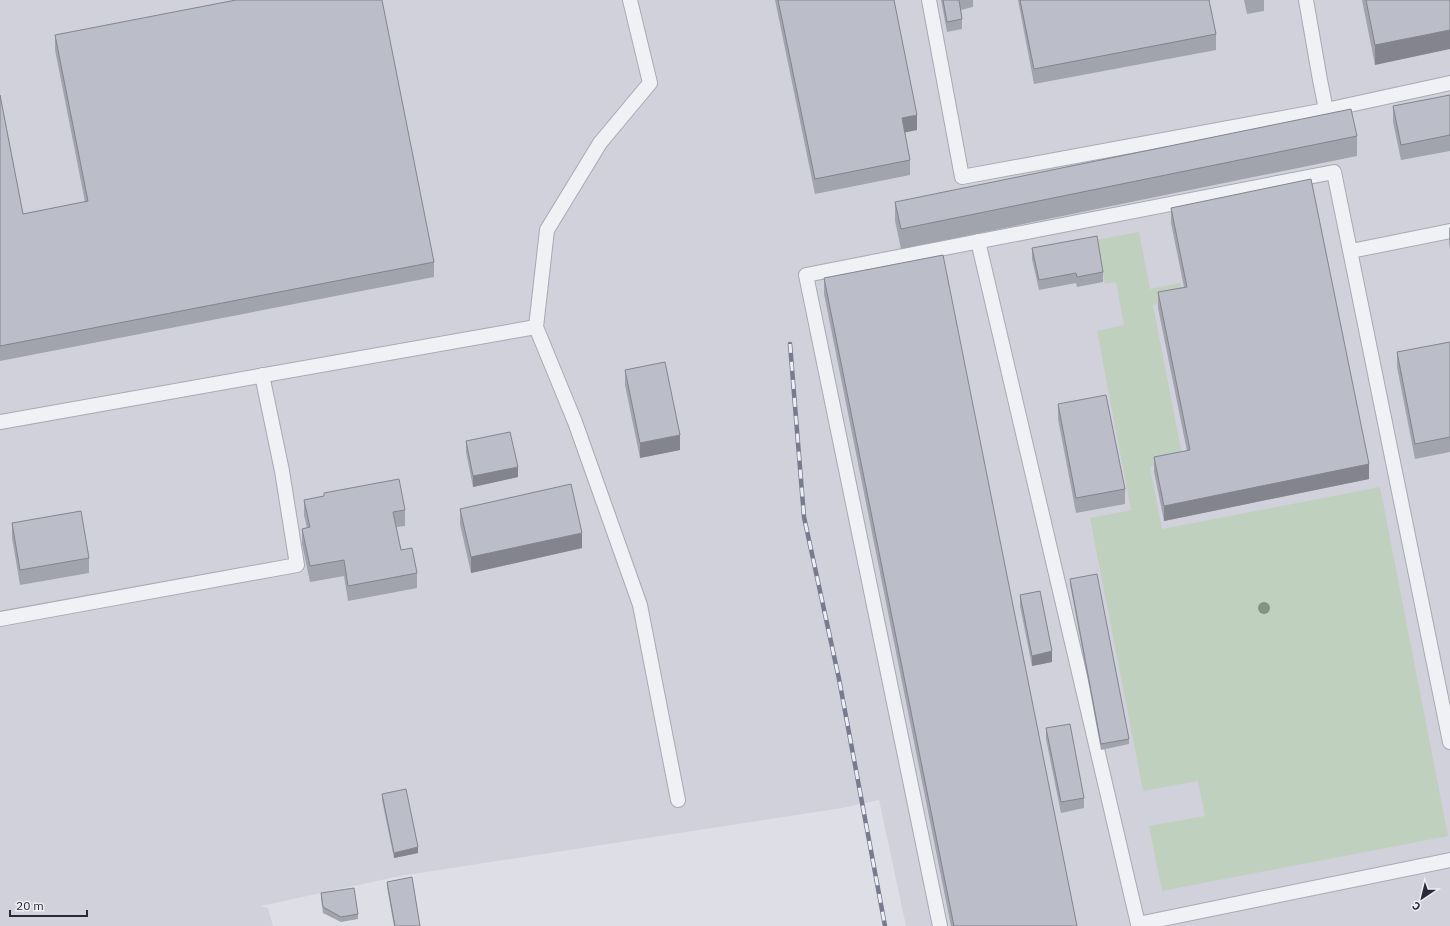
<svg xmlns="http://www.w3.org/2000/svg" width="1450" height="926" viewBox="0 0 1450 926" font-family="'IBM Plex Sans',sans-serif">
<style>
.built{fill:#d0d1db}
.green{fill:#bfd0bf}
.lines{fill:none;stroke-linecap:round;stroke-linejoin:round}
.service-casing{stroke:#a7a9b3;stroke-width:16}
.service{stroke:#f0f1f5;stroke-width:14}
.rail-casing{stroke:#787b8f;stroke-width:4.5}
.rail{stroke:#edeef4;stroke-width:3;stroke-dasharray:9;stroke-linecap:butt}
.tree{fill:#829486}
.wall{fill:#a1a3ad}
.shaded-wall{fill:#83848d}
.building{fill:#bbbdc9;stroke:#83848d}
</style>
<rect width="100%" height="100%" fill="#dedfe6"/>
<path class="built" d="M0,0H1450V926H906L879,800L842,808L400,876L261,906L268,908L273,926H0Z"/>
<path class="green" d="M1139,232L1150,289L1180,283L1183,299L1153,305L1183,460L1150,467L1162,529L1380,487L1448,836L1162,891L1149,826L1205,816L1198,781L1143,791L1090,518L1131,510L1097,331L1124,325L1116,282L1105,284L1096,240Z"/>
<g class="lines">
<g class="service-casing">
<path id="service" d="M630,0L650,83L600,143L547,230L536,327L575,422L640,605L678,800
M929,0L962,177L1326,110
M1306,0L1320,80L1326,110L1450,83
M978,241L1138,924
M1351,251L1450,231
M0,422L536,327
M0,619L297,565L282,471L262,375
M940,926L806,275L1334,172L1450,742
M1138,926V924L1450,860"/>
</g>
<use href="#service" class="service"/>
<g class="rail-casing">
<path id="rail" d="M790,344L804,517L839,679L885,926"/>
</g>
<use href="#rail" class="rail"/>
</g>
<circle class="tree" cx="1264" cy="608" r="6"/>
<path class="wall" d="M775,0H894L917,130L905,132L910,160V175L815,194Z
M941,0H973V7L961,10L962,19V29L947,32Z
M1018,0H1209L1216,34V50L1034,84Z
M1244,0H1264V11L1247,14Z
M1362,0H1450L1375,65Z
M55,35L434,262V277L0,361V95L23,214L85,202L55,50Z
M1450,95V151L1401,160L1393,122V106Z
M1357,136V156L901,249L895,221V202Z
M1171,208L1369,479L1164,521L1154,472V457L1187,451L1158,308V292L1184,287L1171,223Z
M1450,227V249L1449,243V228Z
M1032,248L1103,272V282L1077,287L1076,283L1039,290L1032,259Z
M824,278L1077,926H951L824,294Z
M1450,342V452L1415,459L1397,367V352Z
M625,370L680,450L640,458L625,385Z
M1058,404L1125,489V504L1076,513L1058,419Z
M466,441L518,477L473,487L466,452Z
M324,493L405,510V526L396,527L401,550L417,573V588L348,601L344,576L310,582L302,544V529L307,528L304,515V500L324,496Z
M460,509L582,548L471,573L460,524Z
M12,523L89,558V573L20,585L12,538Z
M1070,579L1129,739V744L1101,750L1070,584Z
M1020,595L1052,662L1032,666L1020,606Z
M1046,728L1084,798V808L1061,813L1046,739Z
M382,794L418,853L394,858L382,800Z
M387,882L420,926H394L387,887Z
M321,893L358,914V919L341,922L323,913L321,898Z"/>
<path class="shaded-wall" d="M1450,30V49L1375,65V45Z
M917,115V130L902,133V118Z
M680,435V450L640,458V443Z
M1369,464V479L1164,521V506Z
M518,467V477L473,487V476Z
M582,533V548L471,573V557Z
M1052,651V662L1032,666V656Z
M418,847V853L394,858V853Z"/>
<path class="building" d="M236,0H382L434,262L0,346V95L23,214L88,201L55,35Z
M778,0H894L917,115L902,118L910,160L815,179Z
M943,0H959L962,19L947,22Z
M1020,0H1209L1216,34L1034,69Z
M1366,0H1450V30L1375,45Z
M1450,95V135L1401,145L1393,106Z
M1351,109L1357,136L901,229L895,202Z
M1311,179L1369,464L1164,506L1154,457L1190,450L1158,292L1187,287L1171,208Z
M1097,236L1103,272L1077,277L1076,273L1039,280L1032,248Z
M943,255L1077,926H954L824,278Z
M1450,342V437L1415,444L1397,352Z
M665,362L680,435L640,443L625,370Z
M1106,395L1125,489L1076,498L1058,404Z
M510,432L518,467L473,476L466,441Z
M399,479L405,510L393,512L401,550L412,548L417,573L348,586L344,560L310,566L302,529L310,527L304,500L324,496V493Z
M571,484L582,533L471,557L460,509Z
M81,511L89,558L20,570L12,523Z
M1097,574L1129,739L1101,744L1070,579Z
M1040,591L1052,651L1032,656L1020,595Z
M1070,724L1084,798L1061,802L1046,728Z
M406,789L418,847L394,853L382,794Z
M412,877L420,926H395L387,882Z
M354,888L358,914L341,917L323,907L321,893Z"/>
<g transform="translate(1422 898) rotate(215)" stroke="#edeef4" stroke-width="3" paint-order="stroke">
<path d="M0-3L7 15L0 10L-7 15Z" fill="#282a3c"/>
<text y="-6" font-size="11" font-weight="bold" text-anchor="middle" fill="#282a3c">С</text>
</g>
<path d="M10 910v6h77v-6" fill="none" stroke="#282a3c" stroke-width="2"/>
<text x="16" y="910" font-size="12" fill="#282a3c" stroke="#edeef4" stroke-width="3" paint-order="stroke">20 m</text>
</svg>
